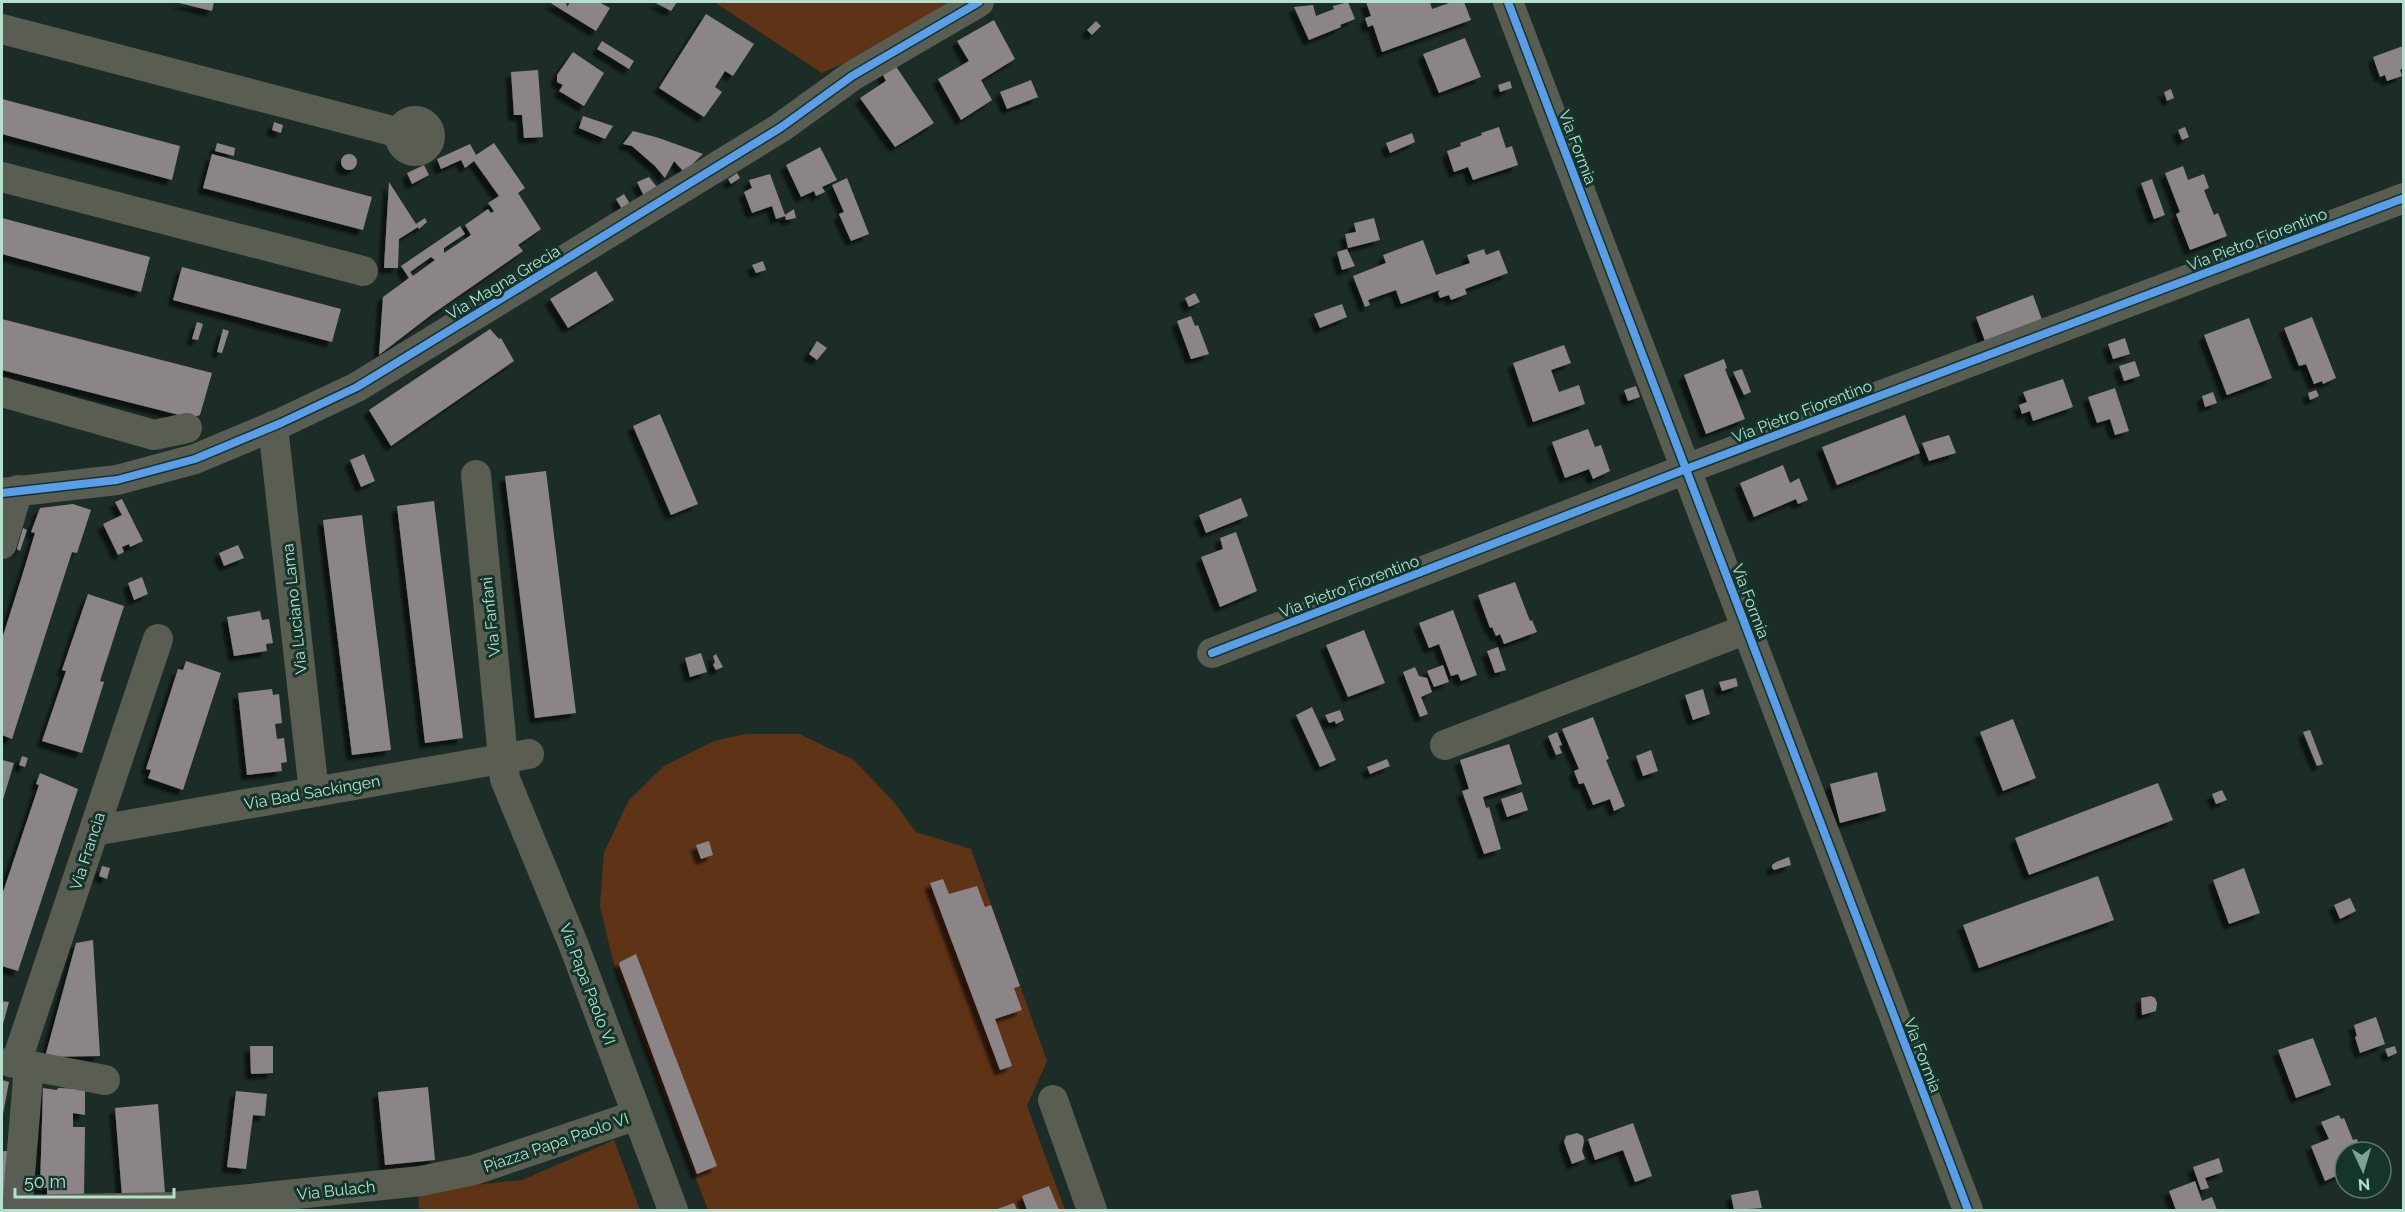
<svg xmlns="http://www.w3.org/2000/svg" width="2405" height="1212" viewBox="0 0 2405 1212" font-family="Raleway,sans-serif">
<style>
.green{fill:#5e3316}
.building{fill:#8b8588;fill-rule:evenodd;filter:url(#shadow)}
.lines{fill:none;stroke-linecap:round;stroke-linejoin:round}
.minor{stroke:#5a5d52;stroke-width:30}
.cycleway-casing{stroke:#15342a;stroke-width:11}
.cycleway{stroke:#5a9eea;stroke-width:8}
.labels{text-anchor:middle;stroke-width:6;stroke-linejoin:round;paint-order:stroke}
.street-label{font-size:16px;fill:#b4e0cf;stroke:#15342a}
</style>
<defs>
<filter id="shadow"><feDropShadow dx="-5.5" dy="5.5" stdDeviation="1.5" flood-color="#0009"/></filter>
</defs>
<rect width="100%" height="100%" fill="#1c2d27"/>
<path class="green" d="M714,2H964L904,36L822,73Z
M746,734H799L854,760L893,801L916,832L971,849L1047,1061L1027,1106L1065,1210H708L613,961L600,906L604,852L629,800L664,766L714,741Z
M614,1140L640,1210H419L418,1191L522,1180Z"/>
<path class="building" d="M175,2H214L212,11Z
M549,2H566L567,7L570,2H599L610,8L596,31Z
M654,2H677L671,11Z
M1348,2L1355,19L1340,25L1341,27L1309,40L1294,7L1313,5L1316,16L1334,9L1333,6Z
M1366,2H1430L1432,9L1452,2H1464L1471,20L1382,52L1373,25L1368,27L1365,18L1371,16Z
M706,14L754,44L733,76L725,71L715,87L722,92L704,117L659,88Z
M994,20L1015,59L981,80L992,100L961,120L938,79L969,61L957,41Z
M1096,21L1101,26L1092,35L1087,30Z
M1465,38L1481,77L1439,93L1423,54Z
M602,41L634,61L629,69L597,49Z
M2403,46V68L2400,70L2402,76L2387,81L2385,75L2380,77L2373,57Z
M573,52L604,73L584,106L559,91L563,85L557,82V75Z
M895,65L934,123L895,147L860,98L886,81L882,73Z
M538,70L543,137L524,138L522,115H514L511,72Z
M1031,80L1038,97L1007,109L1000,92Z
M1510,81L1512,88L1500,92L1498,85Z
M2171,89L2174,98L2167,101L2164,92Z
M2,99L180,146L172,180L2,134Z
M583,116L613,126L605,139L579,128Z
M274,122L283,125L281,133L272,130Z
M1499,127L1506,148L1512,146L1518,165L1473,180L1468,167L1454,172L1447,151L1461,146L1460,143L1482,135L1481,133Z
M2185,127L2189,137L2182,140L2178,130Z
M633,131L659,138L703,154L684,172L674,161L665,178L655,166L632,146L623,144Z
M1412,133L1415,142L1390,153L1386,143Z
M217,143L235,148L234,156L215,151Z
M494,143L525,188L518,193L541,229L518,245L523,251L431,315L379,355L383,297L409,278L401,266L460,226L465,234L444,248V253L471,235L465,225L488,209L491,213L494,211L488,203L499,196L474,161L465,168L461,160L441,169L437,159L470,144L476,155ZM431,257L435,260L413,276L410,272Z
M820,147L837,180L822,187L825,192L816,196L814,191L801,197L786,165Z
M212,154L372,197L363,230L203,188Z
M341 162a8 8 0 1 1 16 0a8 8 0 1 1-16 0Z
M424,165L429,175L412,184L407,173Z
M2183,166L2188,180L2204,174L2209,188L2204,190L2214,215L2218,213L2227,236L2190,250L2176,214L2180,212L2165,173Z
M737,173L740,178L731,184L728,179Z
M770,174L785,215L794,209L796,218L786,220L785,216L776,219L772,206L752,213L744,192L752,188L749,180Z
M649,177L657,187L644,196L637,182Z
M847,178L869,234L851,241L839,214L844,212L832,185Z
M2152,179L2165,215L2154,219L2141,183Z
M389,182L416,224L425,218L427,222L419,229L418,227L399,239L398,268H384Z
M624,194L630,204L622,209L616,199Z
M2,218L150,257L141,292L2,254Z
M1374,218L1380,240L1348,248L1345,234L1356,232L1354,223Z
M1423,240L1436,275L1470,263L1467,255L1484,249L1486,255L1499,250L1508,273L1465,289L1467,294L1451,300L1449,295L1440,298L1438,293L1440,290L1401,304L1396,290L1368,300L1370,305L1365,307L1353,276L1386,263L1383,255Z
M1347,249L1355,266L1342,270L1337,252Z
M763,261L766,270L756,273L752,265Z
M182,267L341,309L332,342L173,300Z
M596,271L614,300L568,328L550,299Z
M1195,293L1200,302L1189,307L1185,298Z
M2033,295L2045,328L1988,349L1976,317Z
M1342,304L1347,317L1320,328L1314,314Z
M1191,316L1195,326L1198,325L1209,354L1191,359L1177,321Z
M2312,317L2336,378L2323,384L2322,381L2314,384L2306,364L2299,366L2284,328Z
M2249,318L2272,378L2227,395L2204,335Z
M2,319L212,373L200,415L191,418L2,370Z
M197,322L203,324L198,340L192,339Z
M223,329L229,331L222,353L217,352Z
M490,329L499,339L501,338L514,361L391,446L369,410Z
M2125,338L2130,354L2113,359L2108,344Z
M817,341L827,348L817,360L809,354Z
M1564,345L1571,363L1551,370L1559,392L1579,385L1585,404L1533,422L1513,363Z
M1724,359L1727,368L1725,369L1745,419L1706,434L1684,375Z
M2135,361L2140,376L2124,381L2119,366Z
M1742,369L1751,392L1744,395L1733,372Z
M2063,379L2073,407L2033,421L2030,411L2022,414L2019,405L2027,402L2023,392Z
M1636,386L1640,397L1628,401L1624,390Z
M2115,388L2129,431L2115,435L2110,419L2097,423L2088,397Z
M2316,390L2319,396L2310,400L2308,393Z
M2213,392L2217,403L2205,407L2202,396Z
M660,414L698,504L671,515L633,426Z
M1905,415L1920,453L1837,485L1822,447Z
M1588,429L1595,447L1601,445L1610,471L1593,479L1589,469L1565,478L1552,442Z
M1949,435L1956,453L1929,461L1922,443Z
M364,454L375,481L361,487L350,460Z
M1783,465L1790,483L1799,478L1808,500L1798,504L1796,499L1754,517L1740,483Z
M546,471L576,713L535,718L505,476Z
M1241,498L1248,516L1206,533L1199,515Z
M122,499L143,541L130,547L129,544L122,547L124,552L118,555L103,524L122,515L115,502Z
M434,501L463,738L425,743L397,506Z
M73,504L91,510L77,553L72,552L61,586L12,739L2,735V639L22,576L35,533L31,532L40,508Z
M362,515L391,750L352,755L323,520Z
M23,528L27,530L20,551L17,549Z
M1236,532L1257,591L1220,607L1201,557L1223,549L1220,538Z
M238,545L244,558L224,566L219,553Z
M142,577L148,594L134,600L128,583Z
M1515,582L1530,621L1532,620L1537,632L1504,644L1500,634L1496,636L1492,627L1490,628L1478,595Z
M88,594L124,606L100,681L104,682L82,753L42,741L66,671L62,670Z
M1453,610L1477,675L1461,681L1458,674L1451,676L1439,644L1429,648L1419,623Z
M260,611L262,620L269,619L273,643L266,644L267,651L234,656L227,617Z
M1364,630L1385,683L1348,697L1326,645Z
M1498,647L1506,670L1495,673L1487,651Z
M701,653L707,672L690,677L685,658Z
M716,654L723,667L716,670L713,665L715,662L713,656Z
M186,661L221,673L183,790L148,778L151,770L146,769L178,669L183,670Z
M1443,665L1449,682L1434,687L1427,671Z
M1415,667L1419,676L1427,678L1432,692L1421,697L1428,714L1420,717L1403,672Z
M1736,678L1738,686L1722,691L1719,682Z
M272,689L273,695L279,694L282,723L275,724L277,739L284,738L287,762L281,763L282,771L247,775L238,693Z
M1703,689L1710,714L1693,720L1685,695Z
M1312,707L1336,760L1320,767L1296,715Z
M1340,710L1344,720L1336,724L1335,721L1329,723L1325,715Z
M1593,717L1609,759L1606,760L1625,806L1614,811L1610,799L1593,805L1584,783L1579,784L1574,771L1579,769L1562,729Z
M2013,719L2036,778L2003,791L1980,732Z
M2310,730L2323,764L2317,766L2303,732Z
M1557,732L1562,745L1559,746L1562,753L1556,755L1548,736Z
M1509,744L1522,784L1483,797L1486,808L1489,807L1501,849L1484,854L1462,791L1469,789L1460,760Z
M1651,750L1658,771L1643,776L1636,756Z
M22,756L28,758L25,767L19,765Z
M1387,759L1390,766L1370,774L1367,767Z
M2,760L14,763L2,803Z
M1877,772L1886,811L1840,823L1830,784Z
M40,773L78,789L18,971L2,966V895L39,785L36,784Z
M2158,783L2173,820L2029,875L2015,838Z
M2222,790L2227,800L2216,804L2212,794Z
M1522,792L1528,810L1507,817L1501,799Z
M709,841L713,855L701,859L696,845Z
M1789,857L1791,865L1774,870L1772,868V865L1776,862Z
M102,866L110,868L107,879L99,876Z
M2244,868L2260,913L2229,924L2213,880Z
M2098,876L2114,920L1979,968L1963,925Z
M943,879L949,894L977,886L985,907L991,905L1020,986L1014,988L1022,1010L995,1019L1012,1066L1000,1070L930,883Z
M2350,898L2356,911L2340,919L2334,905Z
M93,940L100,1056L45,1057L76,943Z
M636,954L717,1166L697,1174L619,964L620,962Z
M2151,996L2155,998L2157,1003L2156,1011L2142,1015L2141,998Z
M2,1001L9,1002L2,1028Z
M2376,1017L2385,1044L2360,1053L2355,1037L2357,1036L2354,1025Z
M2313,1038L2331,1085L2296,1098L2278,1050Z
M250,1046H273V1073L251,1074Z
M2395,1046L2397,1053L2388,1057L2385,1049Z
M2,1080L9,1082L3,1114H2Z
M428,1087L435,1160L385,1165L378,1092Z
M43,1088L57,1090L58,1088L85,1089V1115L73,1113V1127H85L84,1197L47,1196V1188H40Z
M236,1091L267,1094L265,1116L253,1115L246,1169L227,1167Z
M158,1104L165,1193L122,1196L115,1108Z
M2339,1115L2341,1119L2344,1118L2353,1140L2357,1139L2361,1152H2345V1172L2325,1181L2311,1146L2329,1139L2321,1122Z
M1633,1123L1652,1176L1635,1182L1623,1150L1595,1160L1588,1139Z
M1577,1133L1583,1136L1584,1141L1582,1151L1585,1159L1572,1164L1564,1142L1566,1136Z
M2,1151H8L4,1197H2Z
M2219,1158L2223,1172L2205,1178L2209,1188L2201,1190L2193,1167Z
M2195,1181L2202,1201L2212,1197L2217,1210H2176L2169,1191Z
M1049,1186L1059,1210H1027L1022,1196Z
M1758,1190L1762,1208L1734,1210L1731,1195Z
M1014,1203L1017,1210H995Z"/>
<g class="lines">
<path class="minor" d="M1508,2L1968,1210
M2,29L400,133
M400 136a15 15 0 1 1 30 0a15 15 0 1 1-30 0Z
M2,177L363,271
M2,392L154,435L187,428
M273,426L314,792
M476,475L505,779L574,946L673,1210
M2,493L117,480L195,459L281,423L357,387L780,128L852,76L979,2
M2,544L18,490
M1212,653L1686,469L2404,198
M1445,745L1747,629
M94,831L529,754
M10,1062L105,1080
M16,1063L158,639
M1053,1100L1092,1210
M17,1210L172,1207L421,1181L474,1170L637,1115
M17,1210L29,1066"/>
<g class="cycleway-casing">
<path id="cycleway" d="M1508,2L1968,1210
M2,493L117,480L195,459L281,423L357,387L780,128L852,76L979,2
M1212,653L1686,469L2404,198"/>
</g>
<use href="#cycleway" class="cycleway"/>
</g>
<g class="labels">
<g class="street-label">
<text transform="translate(1578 147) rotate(69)" y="6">Via Formia</text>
<text transform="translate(2257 239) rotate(-21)" y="6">Via Pietro Fiorentino</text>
<text transform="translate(503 282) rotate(-31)" y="6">Via Magna Grecia</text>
<text transform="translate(1802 411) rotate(-21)" y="6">Via Pietro Fiorentino</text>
<text transform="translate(1349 586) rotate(-21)" y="6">Via Pietro Fiorentino</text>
<text transform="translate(1751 601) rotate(69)" y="6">Via Formia</text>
<text transform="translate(294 609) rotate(-96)" y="6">Via Luciano Lama</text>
<text transform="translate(490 617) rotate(-96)" y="6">Via Fanfani</text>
<text transform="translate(312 792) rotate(-10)" y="6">Via Bad Sackingen</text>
<text transform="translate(87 851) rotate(-72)" y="6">Via Francia</text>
<text transform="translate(588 984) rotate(69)" y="6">Via Papa Paolo VI</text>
<text transform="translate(1923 1055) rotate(69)" y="6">Via Formia</text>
<text transform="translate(556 1142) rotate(-19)" y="6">Piazza Papa Paolo VI</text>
<text transform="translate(336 1190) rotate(-6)" y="6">Via Bulach</text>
</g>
</g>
<rect width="2405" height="1212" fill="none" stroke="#b4e0cf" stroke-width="6"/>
<g transform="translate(2363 1170) rotate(176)"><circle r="28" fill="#15342a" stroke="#55796c" stroke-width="1.5"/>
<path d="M0-4.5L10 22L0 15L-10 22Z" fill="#7fa194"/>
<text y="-9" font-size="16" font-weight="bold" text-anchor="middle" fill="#b4e0cf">N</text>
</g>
<path d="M15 1188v9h159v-9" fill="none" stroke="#b4e0cf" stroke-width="3"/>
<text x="24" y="1188" font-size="18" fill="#b4e0cf" stroke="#15342a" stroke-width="4.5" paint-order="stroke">50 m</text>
</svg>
